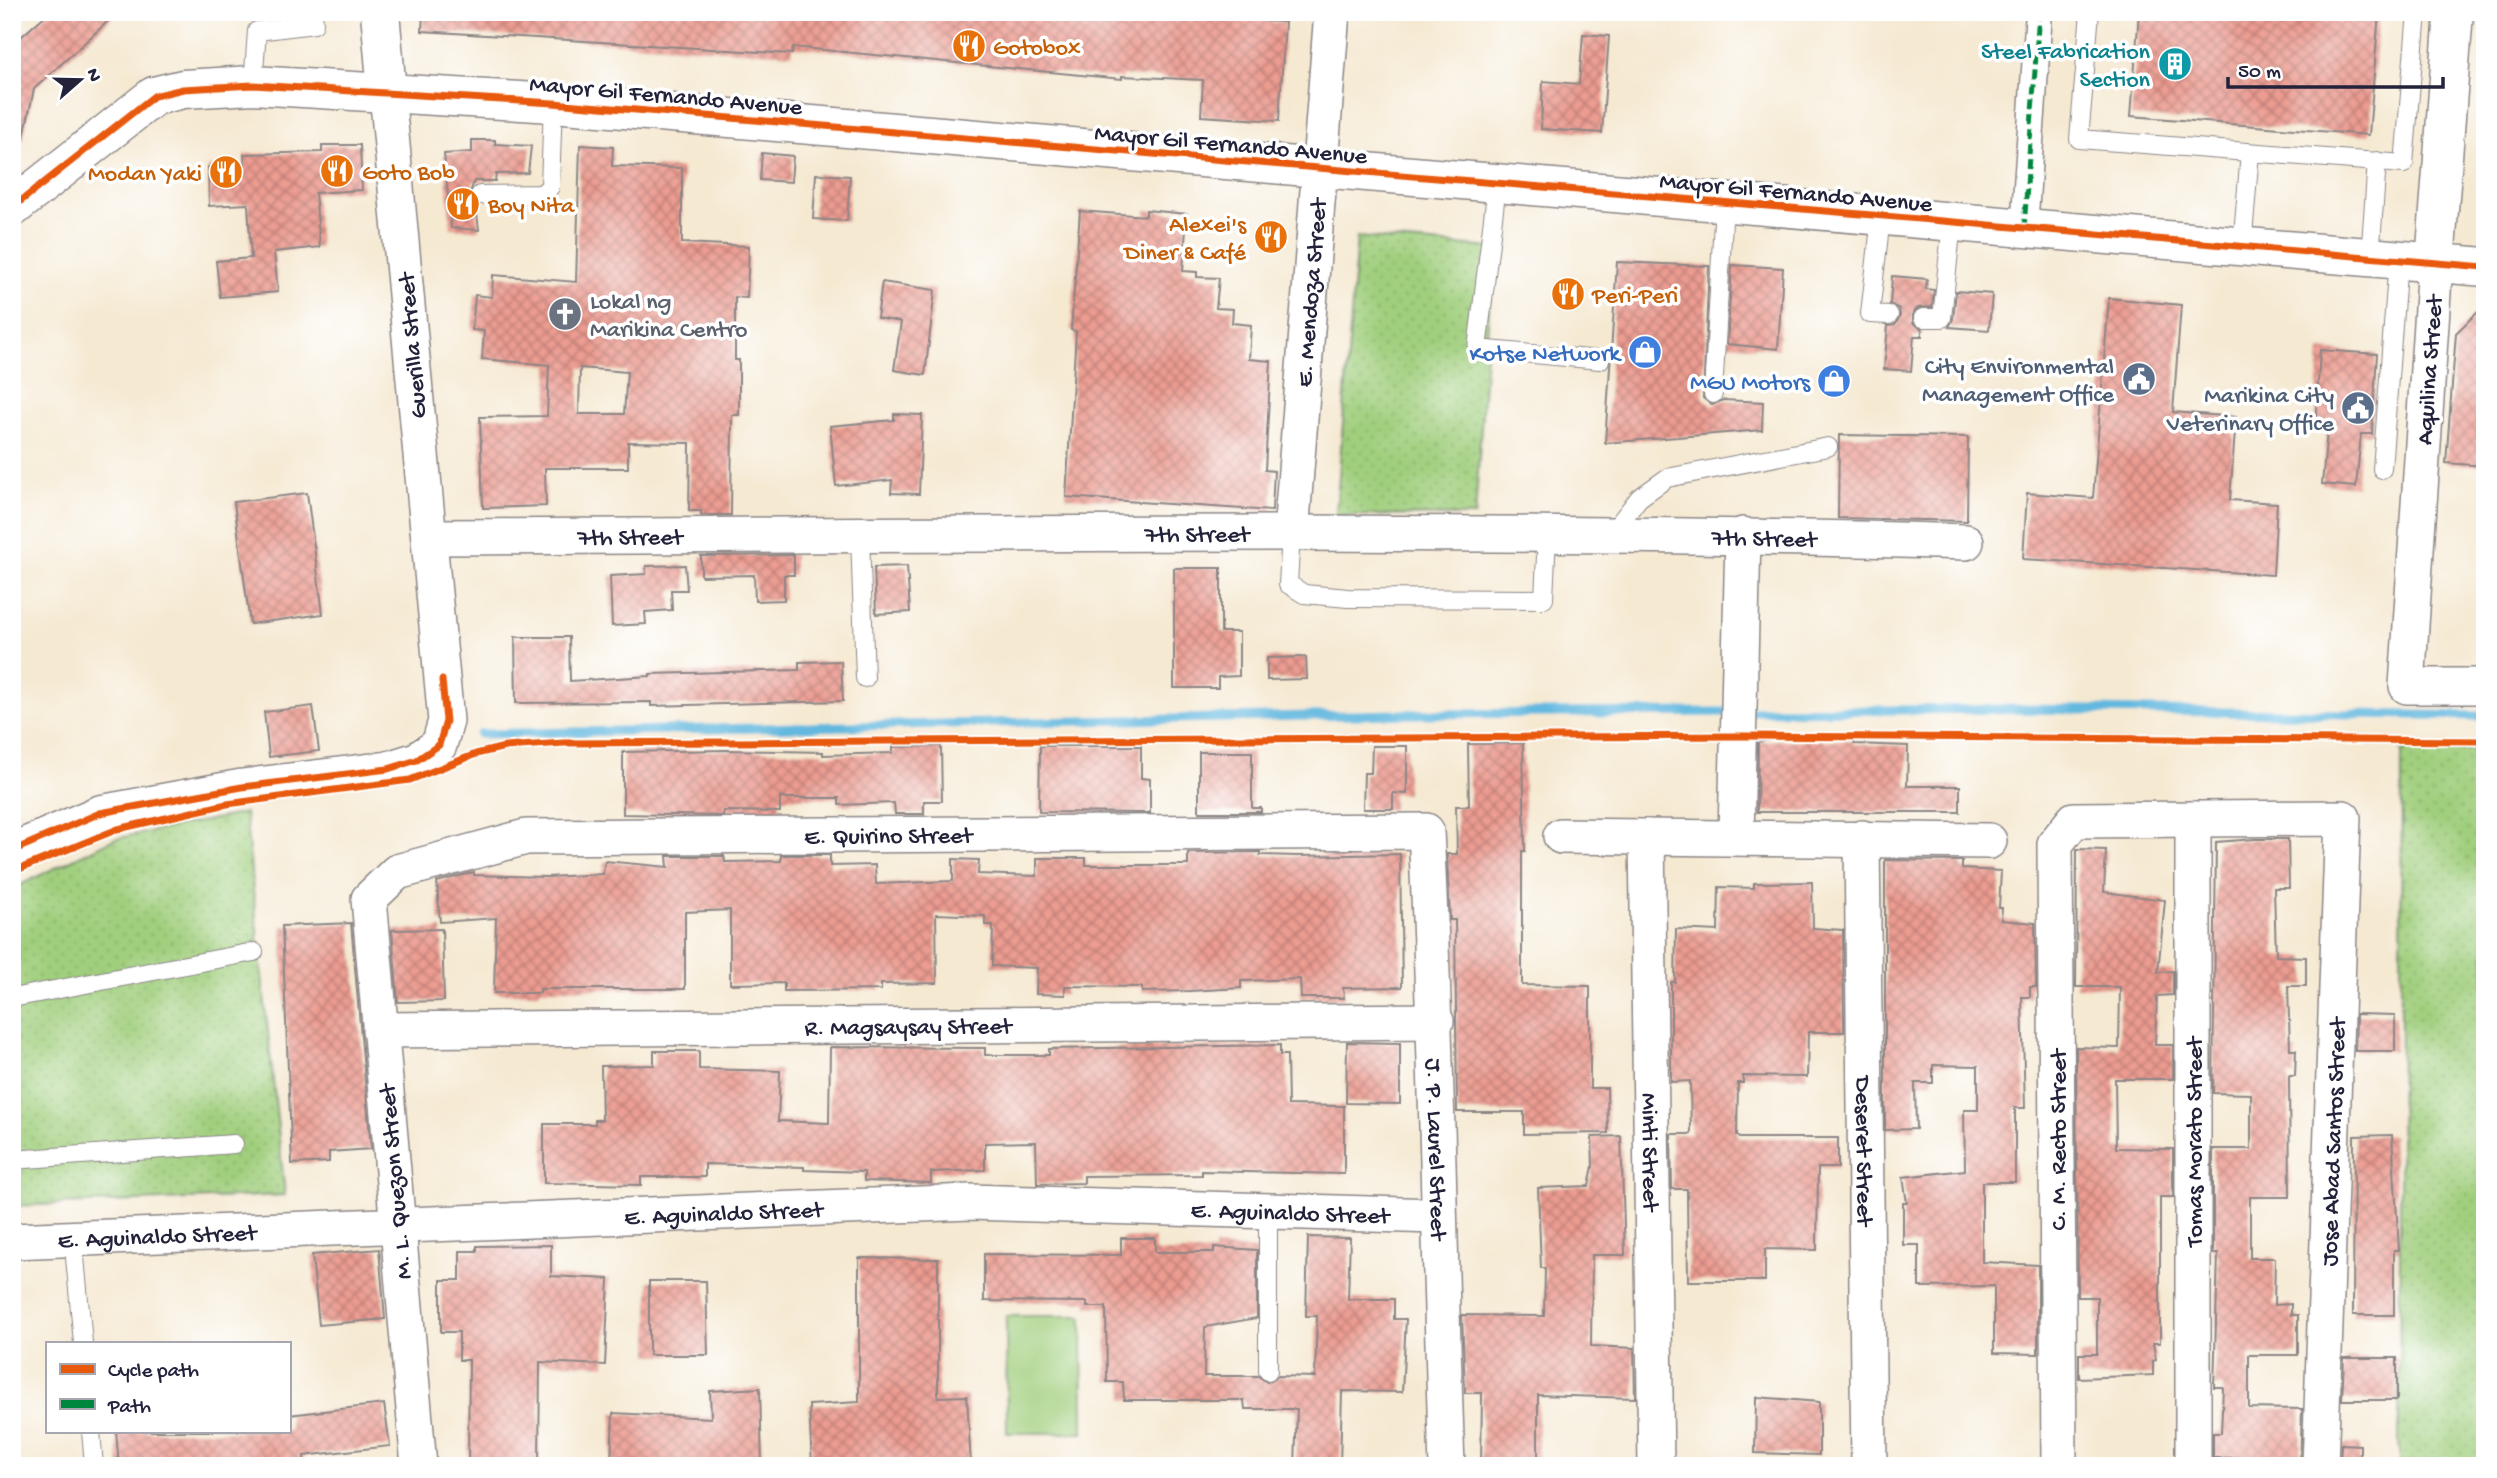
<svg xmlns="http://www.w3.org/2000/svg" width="2497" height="1478" viewBox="0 0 2497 1478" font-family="'Gochi Hand',sans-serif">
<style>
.grass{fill:url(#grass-dots);stroke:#61785c;stroke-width:2}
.green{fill:#a0cf7d;stroke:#61785c;stroke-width:2}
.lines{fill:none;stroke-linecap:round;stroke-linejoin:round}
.stream{stroke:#62b8df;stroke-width:9}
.building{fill:url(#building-cross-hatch);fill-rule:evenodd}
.service-casing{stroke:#8c8686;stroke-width:20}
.pedestrian-casing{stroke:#8c8686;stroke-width:29}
.minor-casing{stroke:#8c8686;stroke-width:38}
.tertiary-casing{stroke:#8c8686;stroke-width:41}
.service{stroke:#fff;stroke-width:18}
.pedestrian{stroke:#fff;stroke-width:26}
.minor{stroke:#fff;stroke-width:35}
.tertiary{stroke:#fff;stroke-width:38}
.quiet{stroke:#00873e;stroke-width:5;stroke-dasharray:10 5;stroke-linecap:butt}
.cycleway-casing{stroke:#fff;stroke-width:11}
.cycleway{stroke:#e8590c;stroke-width:7}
.labels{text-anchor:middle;stroke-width:7;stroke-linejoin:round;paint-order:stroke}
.food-label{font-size:24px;fill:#c56008;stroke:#fff;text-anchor:start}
.culture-label{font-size:24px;fill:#0d838f;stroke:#fff;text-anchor:end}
.street-label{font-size:24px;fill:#22223b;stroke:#fff}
.worship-label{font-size:24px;fill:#5b616d;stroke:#fff;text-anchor:start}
.shop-label{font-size:24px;fill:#366cbe;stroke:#fff;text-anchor:end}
.service-label{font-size:24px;fill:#4e5e75;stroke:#fff;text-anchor:end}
</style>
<defs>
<pattern id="grass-dots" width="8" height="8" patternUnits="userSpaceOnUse" patternTransform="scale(1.75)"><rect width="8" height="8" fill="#a0cf7d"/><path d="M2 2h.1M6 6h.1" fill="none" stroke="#8ab16d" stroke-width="1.8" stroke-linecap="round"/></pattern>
<pattern id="building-cross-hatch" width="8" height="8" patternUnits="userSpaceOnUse" patternTransform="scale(1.75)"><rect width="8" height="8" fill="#ec9c91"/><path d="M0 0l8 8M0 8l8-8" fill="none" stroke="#bf7f78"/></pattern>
</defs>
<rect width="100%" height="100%" fill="#fff"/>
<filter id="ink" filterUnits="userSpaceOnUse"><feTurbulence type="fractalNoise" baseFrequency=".0143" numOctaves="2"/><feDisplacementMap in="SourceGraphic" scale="14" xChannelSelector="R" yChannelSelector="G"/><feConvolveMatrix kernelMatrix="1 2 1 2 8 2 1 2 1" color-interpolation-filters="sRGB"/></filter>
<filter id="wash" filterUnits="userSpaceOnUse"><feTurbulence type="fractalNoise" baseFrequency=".00686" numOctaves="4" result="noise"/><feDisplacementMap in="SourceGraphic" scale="28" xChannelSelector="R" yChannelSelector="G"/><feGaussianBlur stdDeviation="1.57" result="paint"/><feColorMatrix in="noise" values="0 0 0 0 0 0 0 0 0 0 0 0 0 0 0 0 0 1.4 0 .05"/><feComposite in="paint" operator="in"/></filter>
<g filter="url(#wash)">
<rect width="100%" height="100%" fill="#f5e9d2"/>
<path class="grass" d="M1357,237L1493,248L1475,516L1336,515Z
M2402,749L2485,750V1466H2399Z
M245,813L285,1195L12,1206V889L114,839Z"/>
<path class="green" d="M1006,1316H1082L1083,1433H1007Z"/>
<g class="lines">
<path class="stream" d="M1745,711L2023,709L2485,716
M480,734L1402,714L1731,712"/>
</g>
<g id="blocks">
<path class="building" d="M49,12H118L34,89L23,141L12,139V45Z
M423,12H1265V21L1285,22L1279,121L1201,116L1203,80L1122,76V79L793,47L792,54L422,31Z
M2139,12H2379L2369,135L2131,116Z
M1583,34L1609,36L1602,133L1541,129L1543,81L1579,84Z
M472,140H495V144L531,146L528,173L496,174L495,181H474L469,196L476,206L479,230L451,228L444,154L472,152Z
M322,145H360L362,190L315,193L320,247L274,252L278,292L220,297L216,261L251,258L248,204L209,206L208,167L245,165L244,154L322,152Z
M580,145L613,147L612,166L682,168V243L749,246L747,298L735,297V360H739V415H732L731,515H701V511H689L690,443L628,442V468H545L546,506L483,508L480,417L547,416L549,365L482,359L484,331L472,330L475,295L492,297L493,275L576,282ZM580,368L627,372L624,414H579Z
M762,153L793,156L791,182L760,180Z
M816,174L850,176L847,221L813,219Z
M1146,210L1187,214L1183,271L1197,272V277L1219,278L1216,308L1233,309L1232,323L1251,325L1249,359L1271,361L1265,470L1274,471L1272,511L1066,497L1076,331L1071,330L1080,211L1146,216Z
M1617,262L1709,266L1703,398L1712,405L1723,400L1763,402L1762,430L1605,443Z
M1732,265L1783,268L1778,349L1727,344Z
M1892,276L1927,279L1926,289L1934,290L1932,307L1918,308L1913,313V323L1922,329V336H1914L1911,371L1884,369L1888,326L1895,325L1900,316L1899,309L1890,304Z
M882,282L935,290L925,375L894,370L901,322L877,318Z
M1956,291L1992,294L1989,330L1949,327L1953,319Z
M2109,298L2181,305L2173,412L2236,417L2230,500L2277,503L2273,575L2023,559L2027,493L2093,498Z
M2485,305V466L2446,463L2456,333Z
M2320,350L2377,354L2372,434H2361L2356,487L2322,484L2327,431L2315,430Z
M894,414L922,415L919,494L891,493L892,480L836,486L830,426L894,420Z
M1839,435L1968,437L1967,521L1838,518Z
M307,493L323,614L250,624L234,502Z
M794,555V575H784V600L755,601L754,575L701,576V556Z
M685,565L687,590H671L672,610L645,612L646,624L612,626L610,576L646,574V566Z
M907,566L910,612L876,614L874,567Z
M1174,568H1221V632H1239V676L1218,677V688H1174Z
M515,637H569L570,681L650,676V674L799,670V662L841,661L843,701L651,706V702L516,703Z
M1306,657L1307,679L1267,680V658Z
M313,706L319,751L269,757L264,712Z
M1772,740H1854V744L1908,746L1907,786H1960V812H1757L1758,742Z
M1523,743L1525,851H1522V985L1590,986V1088H1607L1608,1133L1524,1134V1112H1457L1455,920H1450L1447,854H1457L1456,806H1469L1468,744Z
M941,746L942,801H924V814H895L894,803L839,805V798H780V812L723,811V816L623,814V752L727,750L823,752V755L893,753V747Z
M1040,746H1141V778L1150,779V813L1039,812Z
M1372,746H1407V794L1393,793V809H1363L1364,773H1371Z
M1199,752H1252V808H1261V812H1199Z
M2255,839H2288L2289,888H2274L2276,956L2306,957V986H2288L2290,1050H2296L2295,1076H2289L2290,1197H2250V1258H2275L2274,1305L2291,1304V1315H2298V1355H2249V1408L2302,1409L2300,1466H2273V1457L2213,1458V1433H2221L2223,1387H2214L2218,1254H2213V1149H2251V1094L2213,1093L2216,842Z
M2077,849L2106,850L2104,892L2165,900L2158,972L2173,971V995L2157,996L2155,1045H2173V1079H2115L2116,1148L2173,1149V1197H2160V1343H2153L2156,1360L2153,1361V1375L2079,1378V1354H2097V1297H2078L2076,1047L2119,1048L2120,987H2076Z
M1260,852V855L1297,856L1400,854L1402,987L1343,988L1344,998H1301L1300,979L1241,981V988L1189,991L1142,992V987L1065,986V995L1036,994L1037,968L992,966L993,925H985V916L936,914L937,983L881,984V990L784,991V983L730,984V910L685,912V989H540V993H494L496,918L440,922L437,882L474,872V875L547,877L603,874L605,861L668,867L667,856H724L725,862L781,861V855H830V866L875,865L876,884L953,881V859L979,860L978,874L1037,876V858H1086V865H1188V853Z
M1885,860L1962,861V869L2001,871L1999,908H2002L2001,920L2035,923L2036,987H2030V997H2022L2025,1108H2015V1182H1982V1262L2038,1265V1354L1994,1353V1286L1919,1287V1245H1903V1203H1907L1903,1177L1965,1170L1964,1110H1978V1066L1933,1065V1083H1915L1916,1129L1885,1130Z
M1812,882L1813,928L1843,930L1844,1032H1808L1807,1077L1743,1076V1083H1738L1737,1135L1740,1138H1838V1168H1818L1817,1250L1765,1249V1281H1688L1687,1189H1672L1671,1134H1691L1690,1081L1671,1082V982H1675L1676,929L1718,931L1719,887L1754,888V883Z
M351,923L371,1149L329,1152V1162L292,1164L282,926Z
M442,929L444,1001L398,1002L392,930Z
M2356,1014L2395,1015V1051H2355Z
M1347,1042L1400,1043V1104L1346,1103Z
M1280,1045V1055H1287L1288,1105L1344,1106V1174L1202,1171V1175L1084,1176V1183L1037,1184L1036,1142L985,1143V1170L931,1172V1183L864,1181V1172L804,1170V1167L705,1164V1177H641V1185L544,1183V1124H595V1120H602L601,1066L654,1065V1051H699V1069L780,1071L778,1121L829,1123L830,1047L985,1048V1055H1049V1049Z
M2392,1135L2399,1250H2394V1315H2353L2354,1136Z
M1621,1136L1625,1255H1592L1591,1346L1634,1348L1635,1398L1538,1395V1466H1481L1482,1393H1465L1462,1315L1544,1316L1545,1268H1541L1538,1188L1589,1186L1593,1166L1592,1137Z
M1308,1237L1350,1238L1348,1299H1394V1319H1406L1402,1392L1342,1391L1340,1466H1295L1297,1409H1245L1244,1400H1124L1123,1382H1107L1106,1307H1087V1302L984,1301V1254L1121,1255V1238H1155V1252H1214V1247L1257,1250V1318L1205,1327L1204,1376H1258L1267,1382L1278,1376L1315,1377L1317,1316H1306Z
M551,1245V1276L609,1279L605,1365L540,1362L539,1466H468L469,1360H459V1332H441V1280H460V1251H477V1246Z
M379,1249L385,1319L319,1325L312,1255Z
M859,1258L938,1259V1397L967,1396L971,1466H812L809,1405L859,1402Z
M649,1281H706L708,1355H649Z
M2344,1358H2397V1400H2342Z
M760,1388L762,1466L611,1464L613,1413L711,1418L710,1391Z
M1756,1397L1819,1402V1455L1755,1453Z
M384,1404L390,1446L304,1456L305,1466H119L116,1431H289V1415Z
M2341,1444L2360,1445V1466H2340Z"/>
</g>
</g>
<g filter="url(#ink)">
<use href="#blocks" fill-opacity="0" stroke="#8c8686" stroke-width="2"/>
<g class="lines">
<g class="service-casing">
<path id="service" d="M2090,12L2079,139L2404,164L2417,12
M253,85L257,31L314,24L313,12
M1497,185L1477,349L1600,360
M480,195L541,194L550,187L553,103
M1881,217L1870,314L1889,315
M2242,248L2250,152
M2370,258L2377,161
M1923,318H1942L1952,223
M1713,394L1724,204
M2382,469L2398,260
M1291,534L1288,584L1304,594L1348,598L1544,599L1547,534
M1610,535L1639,498L1667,478L1828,447
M860,536L865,678
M12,998L254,952
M12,1160L234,1144
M1268,1211V1371
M73,1236L83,1343
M91,1431L94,1466"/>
</g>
<g class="pedestrian-casing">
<path id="pedestrian" d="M2024,229L2039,12"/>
</g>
<g class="minor-casing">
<g id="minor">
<path d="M2435,263L2407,686H2485"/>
<path id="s1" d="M1291,534L1332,12"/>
<path id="s2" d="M429,537C941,535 1454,527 1966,542"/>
<path d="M1561,836L1989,841"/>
<path id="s3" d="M1647,837L1656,1466"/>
<path d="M1736,837L1743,535"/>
<path id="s4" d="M1862,838L1869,1466"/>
<path d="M12,851L100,813L242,787L388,769L417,760L439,745L446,721L387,92"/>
<path id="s5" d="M380,1030L1436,1021"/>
<path id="s6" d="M12,1241L970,1202L1437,1216"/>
<path id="s7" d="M419,1466L369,899L397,872L526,837L1426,831C1437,1042 1439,1254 1447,1466"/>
<path d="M2059,1466L2055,844L2074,820L2343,818L2320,1466"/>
<path d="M2193,1466V819"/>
</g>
</g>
<g class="tertiary-casing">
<path id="tertiary" d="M380,12L387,92
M12,208L154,96L183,89L253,85L553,103L2485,267
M2435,263L2454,12"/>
</g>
<use href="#service" class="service"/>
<use href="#pedestrian" class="pedestrian"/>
<use href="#minor" class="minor"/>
<use href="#tertiary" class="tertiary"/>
<path class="quiet" d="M2024,229L2039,12"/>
<g class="cycleway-casing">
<path id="cycleway" d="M12,208L154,96L183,89L253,85L553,103L2485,267
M12,851L100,813L242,787L388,769L417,760L439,745L446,721L442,680
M12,872L118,829L227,804L410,780L476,754L505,747L564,743L1739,736L2485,741"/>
</g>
<use href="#cycleway" class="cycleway"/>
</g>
</g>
<defs>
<g id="restaurant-disc" transform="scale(1.75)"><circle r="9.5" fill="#e8710a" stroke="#fff"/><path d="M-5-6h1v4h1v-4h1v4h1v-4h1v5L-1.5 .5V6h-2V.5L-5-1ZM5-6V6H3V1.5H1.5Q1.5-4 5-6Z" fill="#fff"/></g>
<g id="building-disc" transform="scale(1.75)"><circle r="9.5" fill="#0f9aa8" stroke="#fff"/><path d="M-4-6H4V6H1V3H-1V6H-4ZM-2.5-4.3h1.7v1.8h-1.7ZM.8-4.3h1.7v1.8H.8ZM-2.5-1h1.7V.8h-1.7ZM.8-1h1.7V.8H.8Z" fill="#fff"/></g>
<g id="church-disc" transform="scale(1.75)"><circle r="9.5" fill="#6b7280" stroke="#fff"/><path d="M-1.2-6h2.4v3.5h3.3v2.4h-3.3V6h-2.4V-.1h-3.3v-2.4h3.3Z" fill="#fff"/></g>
<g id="shop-disc" transform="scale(1.75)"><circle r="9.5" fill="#3f7fe0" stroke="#fff"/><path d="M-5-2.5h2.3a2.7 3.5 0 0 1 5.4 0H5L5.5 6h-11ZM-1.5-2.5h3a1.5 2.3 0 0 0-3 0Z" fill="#fff"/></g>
<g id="civic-disc" transform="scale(1.75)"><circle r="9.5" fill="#5c6f8a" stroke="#fff"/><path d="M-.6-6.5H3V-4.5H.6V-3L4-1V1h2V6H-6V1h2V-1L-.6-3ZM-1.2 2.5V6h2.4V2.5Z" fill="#fff"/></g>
</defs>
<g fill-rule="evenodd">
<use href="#restaurant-disc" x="969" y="46"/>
<use href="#building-disc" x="2175" y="64"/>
<use href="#restaurant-disc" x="337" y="171"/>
<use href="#restaurant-disc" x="226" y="172"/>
<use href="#restaurant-disc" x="463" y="204"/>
<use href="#restaurant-disc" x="1271" y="237"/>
<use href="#restaurant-disc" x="1568" y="294"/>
<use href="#church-disc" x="565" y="314"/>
<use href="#shop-disc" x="1645" y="352"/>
<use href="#civic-disc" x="2139" y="379"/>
<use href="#shop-disc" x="1834" y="381"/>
<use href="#civic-disc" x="2358" y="408"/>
</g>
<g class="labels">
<g class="food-label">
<text x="993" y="54">Gotobox</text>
<text x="362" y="179">Goto Bob</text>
<text x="202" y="180" text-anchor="end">Modan Yaki</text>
<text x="488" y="212">Boy Nita</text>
<text x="1246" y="231" text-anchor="end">Alexei's<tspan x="1246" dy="28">Diner &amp; Café</tspan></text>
<text x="1592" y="302">Peri-Peri</text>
</g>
<g class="culture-label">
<text x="2150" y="58">Steel Fabrication<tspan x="2150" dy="28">Section</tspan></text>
</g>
<g class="street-label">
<text transform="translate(666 94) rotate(5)" y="8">Mayor Gil Fernando Avenue</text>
<text transform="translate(1231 143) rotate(5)" y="8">Mayor Gil Fernando Avenue</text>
<text transform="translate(1796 191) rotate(5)" y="8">Mayor Gil Fernando Avenue</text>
<text dy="8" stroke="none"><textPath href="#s1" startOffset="242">E. Mendoza Street</textPath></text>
<text transform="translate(411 346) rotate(-95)" y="8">Guerilla Street</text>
<text transform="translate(2428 370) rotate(-86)" y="8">Aquilina Street</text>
<text dy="8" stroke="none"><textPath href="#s2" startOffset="768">7th Street</textPath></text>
<text dy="8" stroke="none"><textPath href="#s2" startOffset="201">7th Street</textPath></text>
<text dy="8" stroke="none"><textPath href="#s2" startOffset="1335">7th Street</textPath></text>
<text dy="8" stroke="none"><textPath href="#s7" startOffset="1104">E. Quirino Street</textPath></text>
<text dy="8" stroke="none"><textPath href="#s5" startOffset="528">R. Magsaysay Street</textPath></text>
<text transform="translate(2057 1140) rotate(-90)" y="8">C. M. Recto Street</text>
<text transform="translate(2193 1142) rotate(-90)" y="8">Tomas Morato Street</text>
<text transform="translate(2332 1142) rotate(-88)" y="8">Jose Abad Santos Street</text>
<text dy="8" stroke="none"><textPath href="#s7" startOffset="1960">J. P. Laurel Street</textPath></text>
<text dy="8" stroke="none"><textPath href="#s3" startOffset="315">Minti Street</textPath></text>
<text dy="8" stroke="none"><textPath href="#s4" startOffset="313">Deseret Street</textPath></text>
<text transform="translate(394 1182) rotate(-95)" y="8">M. L. Quezon Street</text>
<text dy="8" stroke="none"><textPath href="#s6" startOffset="712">E. Aguinaldo Street</textPath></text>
<text dy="8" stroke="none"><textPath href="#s6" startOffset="1279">E. Aguinaldo Street</textPath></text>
<text dy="8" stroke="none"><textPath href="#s6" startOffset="145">E. Aguinaldo Street</textPath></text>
</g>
<g class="worship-label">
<text x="590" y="308">Lokal ng<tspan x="590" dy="28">Marikina Centro</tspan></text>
</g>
<g class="shop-label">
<text x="1620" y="360">Kotse Network</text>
<text x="1810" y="389">MGU Motors</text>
</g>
<g class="service-label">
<text x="2114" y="373">City Environmental<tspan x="2114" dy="28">Management Office</tspan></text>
<text x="2334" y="402">Marikina City<tspan x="2334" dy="28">Veterinary Office</tspan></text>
</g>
</g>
<rect width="2497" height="1478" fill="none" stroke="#fff" stroke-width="42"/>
<rect x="46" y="1342" width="245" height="91" fill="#ffffff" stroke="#a7a7b1" stroke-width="2"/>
<rect x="60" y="1364" width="35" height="10" fill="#e8590c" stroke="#a7a7b1" stroke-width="2"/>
<text x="108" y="1376" font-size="21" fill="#22223b">Cycle path</text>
<rect x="60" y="1399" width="35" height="10" fill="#00873e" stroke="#a7a7b1" stroke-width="2"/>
<text x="108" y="1412" font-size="21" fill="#22223b">Path</text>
<g transform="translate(80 80) rotate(70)" stroke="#ffffff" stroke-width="5" paint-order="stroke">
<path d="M0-5L12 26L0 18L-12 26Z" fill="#22223b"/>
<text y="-10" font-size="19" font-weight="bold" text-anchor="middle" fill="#22223b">N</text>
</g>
<path d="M2228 77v10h215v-10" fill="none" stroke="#22223b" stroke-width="3.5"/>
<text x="2238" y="77" font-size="21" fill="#22223b" stroke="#ffffff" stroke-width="5" paint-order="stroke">50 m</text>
</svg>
